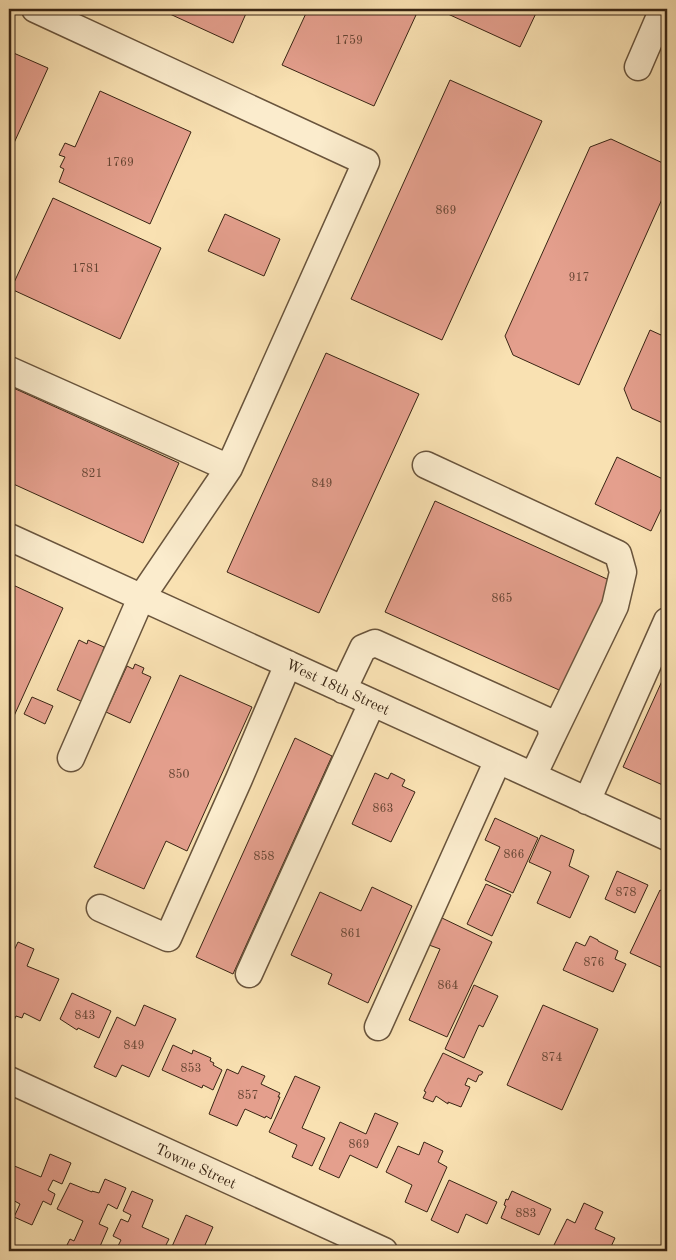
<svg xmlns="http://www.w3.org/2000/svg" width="676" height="1260" viewBox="0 0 676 1260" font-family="'Old Standard TT',serif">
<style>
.building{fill:#e49f8d;stroke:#392514}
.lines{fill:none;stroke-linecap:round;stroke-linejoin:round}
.minor-casing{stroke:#69543c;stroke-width:29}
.minor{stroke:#fbeccd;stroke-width:26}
.labels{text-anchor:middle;stroke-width:4;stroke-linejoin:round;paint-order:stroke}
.number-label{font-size:12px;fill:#644432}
.street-label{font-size:15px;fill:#392514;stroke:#fbeccd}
</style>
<rect width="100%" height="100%" fill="#f9e1b2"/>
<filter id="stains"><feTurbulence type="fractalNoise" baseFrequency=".004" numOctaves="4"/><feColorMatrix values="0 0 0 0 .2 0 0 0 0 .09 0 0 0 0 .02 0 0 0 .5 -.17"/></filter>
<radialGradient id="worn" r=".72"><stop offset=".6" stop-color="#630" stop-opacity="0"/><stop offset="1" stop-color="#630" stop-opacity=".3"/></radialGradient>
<path class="building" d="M159,9H248L233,43Z
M308,9H403L416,15L374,106L282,65Z
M437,9H538L520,47Z
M9,51L48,68L9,154Z
M450,80L542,121L442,340L351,299Z
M100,91L191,132L150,224L59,182L64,169L60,167L65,157L59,155L65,143L75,147Z
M611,139L667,165V172L663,180L667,182V188L579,385L513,355L505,336L590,147Z
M53,198L161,248L120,339L11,289Z
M225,214L280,239L264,276L208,251Z
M664,327L667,329V425L632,409L624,389L650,330L661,335Z
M326,353L419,394L319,613L227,572Z
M9,386L179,463L143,543L9,482Z
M617,457L667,481V497L651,531L595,504Z
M435,501L618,584L568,694L385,612Z
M13,585L63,608L9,727V594Z
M79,640L87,644L88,640L104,647L103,651H104L83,702L57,690Z
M135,664L144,668L142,673L151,677L130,723L106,712L127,666L133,669Z
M667,670V787L623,767Z
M180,675L252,707L187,851L166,841L144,889L94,867Z
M32,697L53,706L45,724L24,714Z
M295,738L332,756L233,974L196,957Z
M375,773L388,779L391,773L405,780L402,786L415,792L391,842L352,824Z
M495,818L538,838L513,893L485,880L500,847L485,840Z
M541,835L574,850L569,866L589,876L570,918L537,903L551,872L529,862Z
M617,871L648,885L635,913L605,899Z
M486,884L511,895L492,936L467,924Z
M372,887L412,906L368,1003L328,984L332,974L291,955L320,892L361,911Z
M660,890L667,893V970L630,953Z
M442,918L492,942L447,1037L409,1020L440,949L429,945Z
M590,936L598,940V941L618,951L615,959L626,964L613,992L563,970L576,942L585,946Z
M18,942L34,949L27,966L59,979L40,1021L24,1013L22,1018L16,1016L10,1029H9V961Z
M474,985L498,996L483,1027L479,1025L464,1058L445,1049Z
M72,993L111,1011L99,1038L78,1028L77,1030L60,1019Z
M144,1005L176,1019L149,1077L122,1065L116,1077L94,1067L117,1017L135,1026Z
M543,1005L598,1029L562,1110L507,1085Z
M173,1045L192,1054L193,1050L211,1058L210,1061L214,1063L213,1065L222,1070L213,1090L203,1085L202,1088L162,1070Z
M443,1053L483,1072L481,1075H479L476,1082L468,1078L465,1085L470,1087L461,1107L448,1102V1104L436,1096L433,1102L423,1098L426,1092L424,1091Z
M242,1066L265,1076L261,1084L280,1093L278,1097H280L271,1119L266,1116L265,1118L245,1109L237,1126L209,1114L227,1069L238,1074Z
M295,1076L320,1087L302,1128L325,1138L312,1166L292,1157L297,1145L269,1132Z
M375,1113L398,1123L377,1168L350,1155L339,1178L319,1169L340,1122L366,1134Z
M424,1142L443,1151L438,1162L447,1167L427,1212L405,1202L412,1185L386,1172L398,1146L419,1155Z
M50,1154L71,1163L62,1184L53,1180L48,1190L55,1194L51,1205L43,1201L32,1225L14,1217L20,1204L9,1198V1173L12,1165L41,1177Z
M105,1179L126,1188L117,1209L108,1204L99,1224L108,1228L98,1251H76L66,1247L70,1239L74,1241L83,1221L57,1209L70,1183L92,1192V1191L99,1193Z
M449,1180L497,1202L487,1224L466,1214L458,1233L431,1220Z
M132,1191L153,1200L142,1227L169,1239L163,1251H124L117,1248L121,1240L113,1236L121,1219L128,1222L131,1215L123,1211Z
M512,1191L551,1209L539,1235L501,1218L506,1206L504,1205L506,1199L508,1200Z
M584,1203L603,1212L595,1229L615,1238L609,1251H551L567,1219L575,1223Z
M186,1215L213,1227L205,1245L218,1251H170Z"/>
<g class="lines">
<g class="minor-casing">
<path id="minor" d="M35,9L366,162L229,468L141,598L71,758
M638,67L663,9
M9,370L229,468
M426,465L618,554L623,572L615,606L552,736
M9,537L667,837
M343,690L363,648L375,643L550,722L552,736L533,776
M587,801L667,621
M100,908L168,938L239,779L288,664
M249,974L372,703
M378,1027L498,760
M9,1080L384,1251"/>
</g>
<use href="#minor" class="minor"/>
</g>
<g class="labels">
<g class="number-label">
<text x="349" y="44">1759</text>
<text x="120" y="166">1769</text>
<text x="446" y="214">869</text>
<text x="86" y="272">1781</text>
<text x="579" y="281">917</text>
<text x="92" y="477">821</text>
<text x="322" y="487">849</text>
<text x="502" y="602">865</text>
<text x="179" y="778">850</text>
<text x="383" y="812">863</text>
<text x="514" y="858">866</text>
<text x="264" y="860">858</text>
<text x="626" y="896">878</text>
<text x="351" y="937">861</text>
<text x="594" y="966">876</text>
<text x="448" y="989">864</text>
<text x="85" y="1019">843</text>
<text x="134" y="1049">849</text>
<text x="552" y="1061">874</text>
<text x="191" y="1072">853</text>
<text x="248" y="1099">857</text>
<text x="359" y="1148">869</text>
<text x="526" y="1217">883</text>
</g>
<g class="street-label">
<text transform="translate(338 687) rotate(25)" y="5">West 18th Street</text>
<text transform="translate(196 1166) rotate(25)" y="5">Towne Street</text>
</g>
</g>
<rect width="676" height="1260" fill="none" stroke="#f9e1b2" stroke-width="30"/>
<rect x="10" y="10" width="656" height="1240" fill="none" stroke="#392514" stroke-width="2.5"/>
<rect x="15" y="15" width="646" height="1230" fill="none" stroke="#392514"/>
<rect width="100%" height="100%" filter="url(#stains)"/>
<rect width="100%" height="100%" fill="url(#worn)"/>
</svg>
